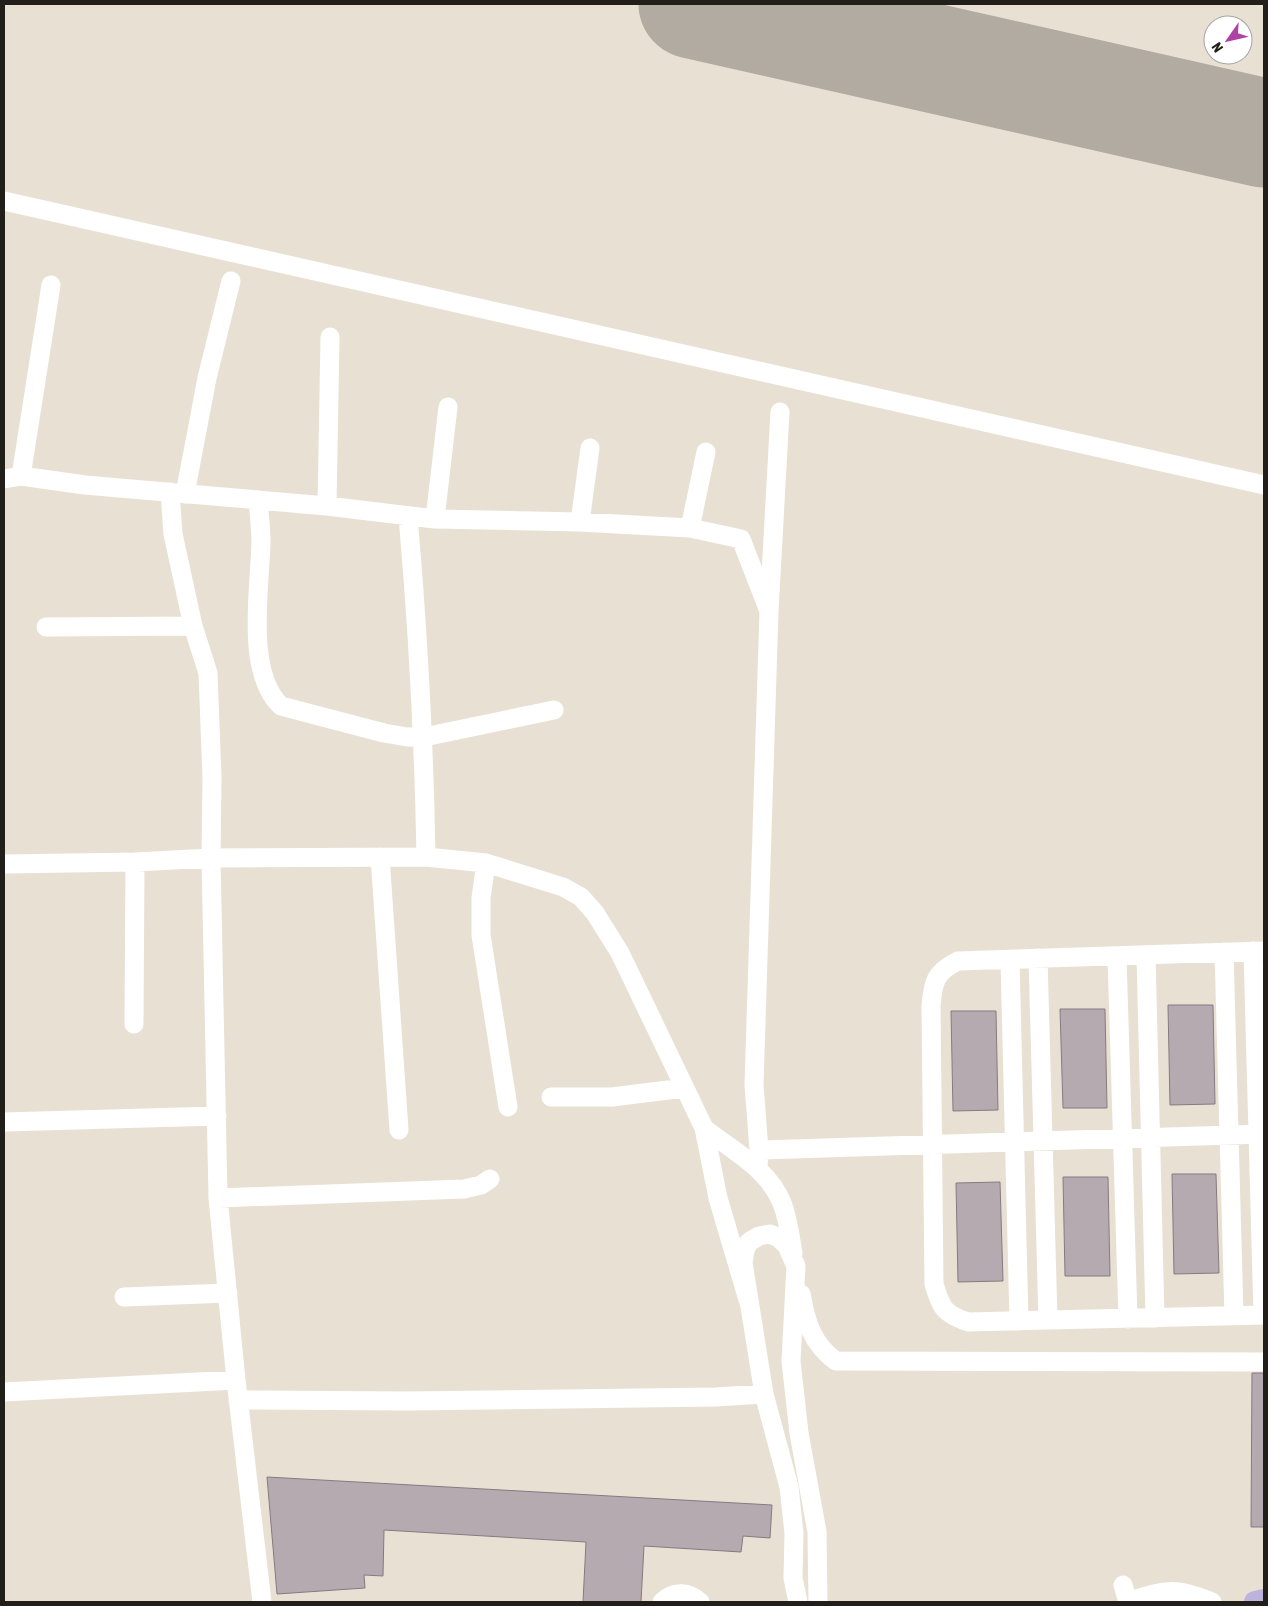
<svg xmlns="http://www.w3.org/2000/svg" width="1268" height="1606" viewBox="0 0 1268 1606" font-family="'Asap Condensed',sans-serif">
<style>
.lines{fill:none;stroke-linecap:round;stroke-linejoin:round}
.runway{stroke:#b2aba1;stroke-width:109}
.building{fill:#b6aab1;stroke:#867a81}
.minor{stroke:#fff;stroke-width:19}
.major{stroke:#beb3dc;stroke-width:22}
</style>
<rect width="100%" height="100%" fill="#e9e0d4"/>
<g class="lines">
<path class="runway" d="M693,4L1264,133"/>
</g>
<path class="building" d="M1168,1005H1213L1215,1104L1170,1105Z
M1060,1009H1105L1107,1108H1063Z
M951,1011H996L998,1110L953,1111Z
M1172,1174H1216L1219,1273L1174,1274Z
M1063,1177H1108L1110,1276H1065Z
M1000,1182L1003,1281L958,1282L956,1183Z
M1252,1373H1264V1527H1251Z
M267,1477L772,1505L770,1538L743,1536L741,1552L644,1546L641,1602H583L586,1542L384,1530L383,1576L364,1575L365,1588L277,1594Z"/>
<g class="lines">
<path class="minor" d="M4,201L1264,485
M21,476L51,285
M4,479L21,476L85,485L327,506L435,519L580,522L690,528L741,539L769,611
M170,492L173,534L193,626L208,673L212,778L211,858L218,1198L236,1380L262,1602
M185,494L207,378L231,281
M258,500C259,514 261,528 261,542C260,587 245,673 281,706L384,733L407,737H424L554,710
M327,506L330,337
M408,516C418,630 424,743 426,857
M435,519L448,407
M580,522L590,448
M690,528L706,452
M46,627L193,626
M380,857L399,1130
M486,863L481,898V935L508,1107
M4,864L135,862L211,858L426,857L486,863L563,887L581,897L595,913L620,953L704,1128L718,1198L749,1303
M1253,951L1263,1315
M1264,951L958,961C935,972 933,982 931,1006L934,1284C941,1308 944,1314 968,1322L1264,1315
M1224,952L1234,1316
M1146,955L1155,1318
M1117,956L1128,1319
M1038,958L1048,1320
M1010,960L1019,1321
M134,1024L135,862
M551,1097H612L684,1088
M4,1122L217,1116
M704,1128C731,1150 768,1168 782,1203C788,1218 790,1236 793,1253
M759,1150L1264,1134
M758,1168L759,1150L754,1085L769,611L780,412
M218,1198L464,1189L481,1185L490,1179
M801,1294C806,1322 812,1344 836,1361L1264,1362
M124,1297L228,1293
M4,1392L236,1380
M238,1400L409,1401L716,1397L764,1394
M1123,1585L1128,1602
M662,1602C674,1590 689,1592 700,1602
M798,1602L793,1578L794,1533L789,1487L764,1394L743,1263L745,1250L749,1242L759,1236L770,1234L779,1238L787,1246L796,1266L791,1361L799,1433L817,1532L818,1602
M1127,1602C1166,1590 1173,1586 1212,1602"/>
<path class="major" d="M1255,1602L1264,1600"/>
</g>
<rect width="1268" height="1606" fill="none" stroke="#221f1b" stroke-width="10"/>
<g transform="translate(1228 40) rotate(236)"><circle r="24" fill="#ffffff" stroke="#a7a5a4"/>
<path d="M0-4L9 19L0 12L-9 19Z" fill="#af43a3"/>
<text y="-8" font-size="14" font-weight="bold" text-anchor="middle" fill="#221f1b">N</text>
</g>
</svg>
